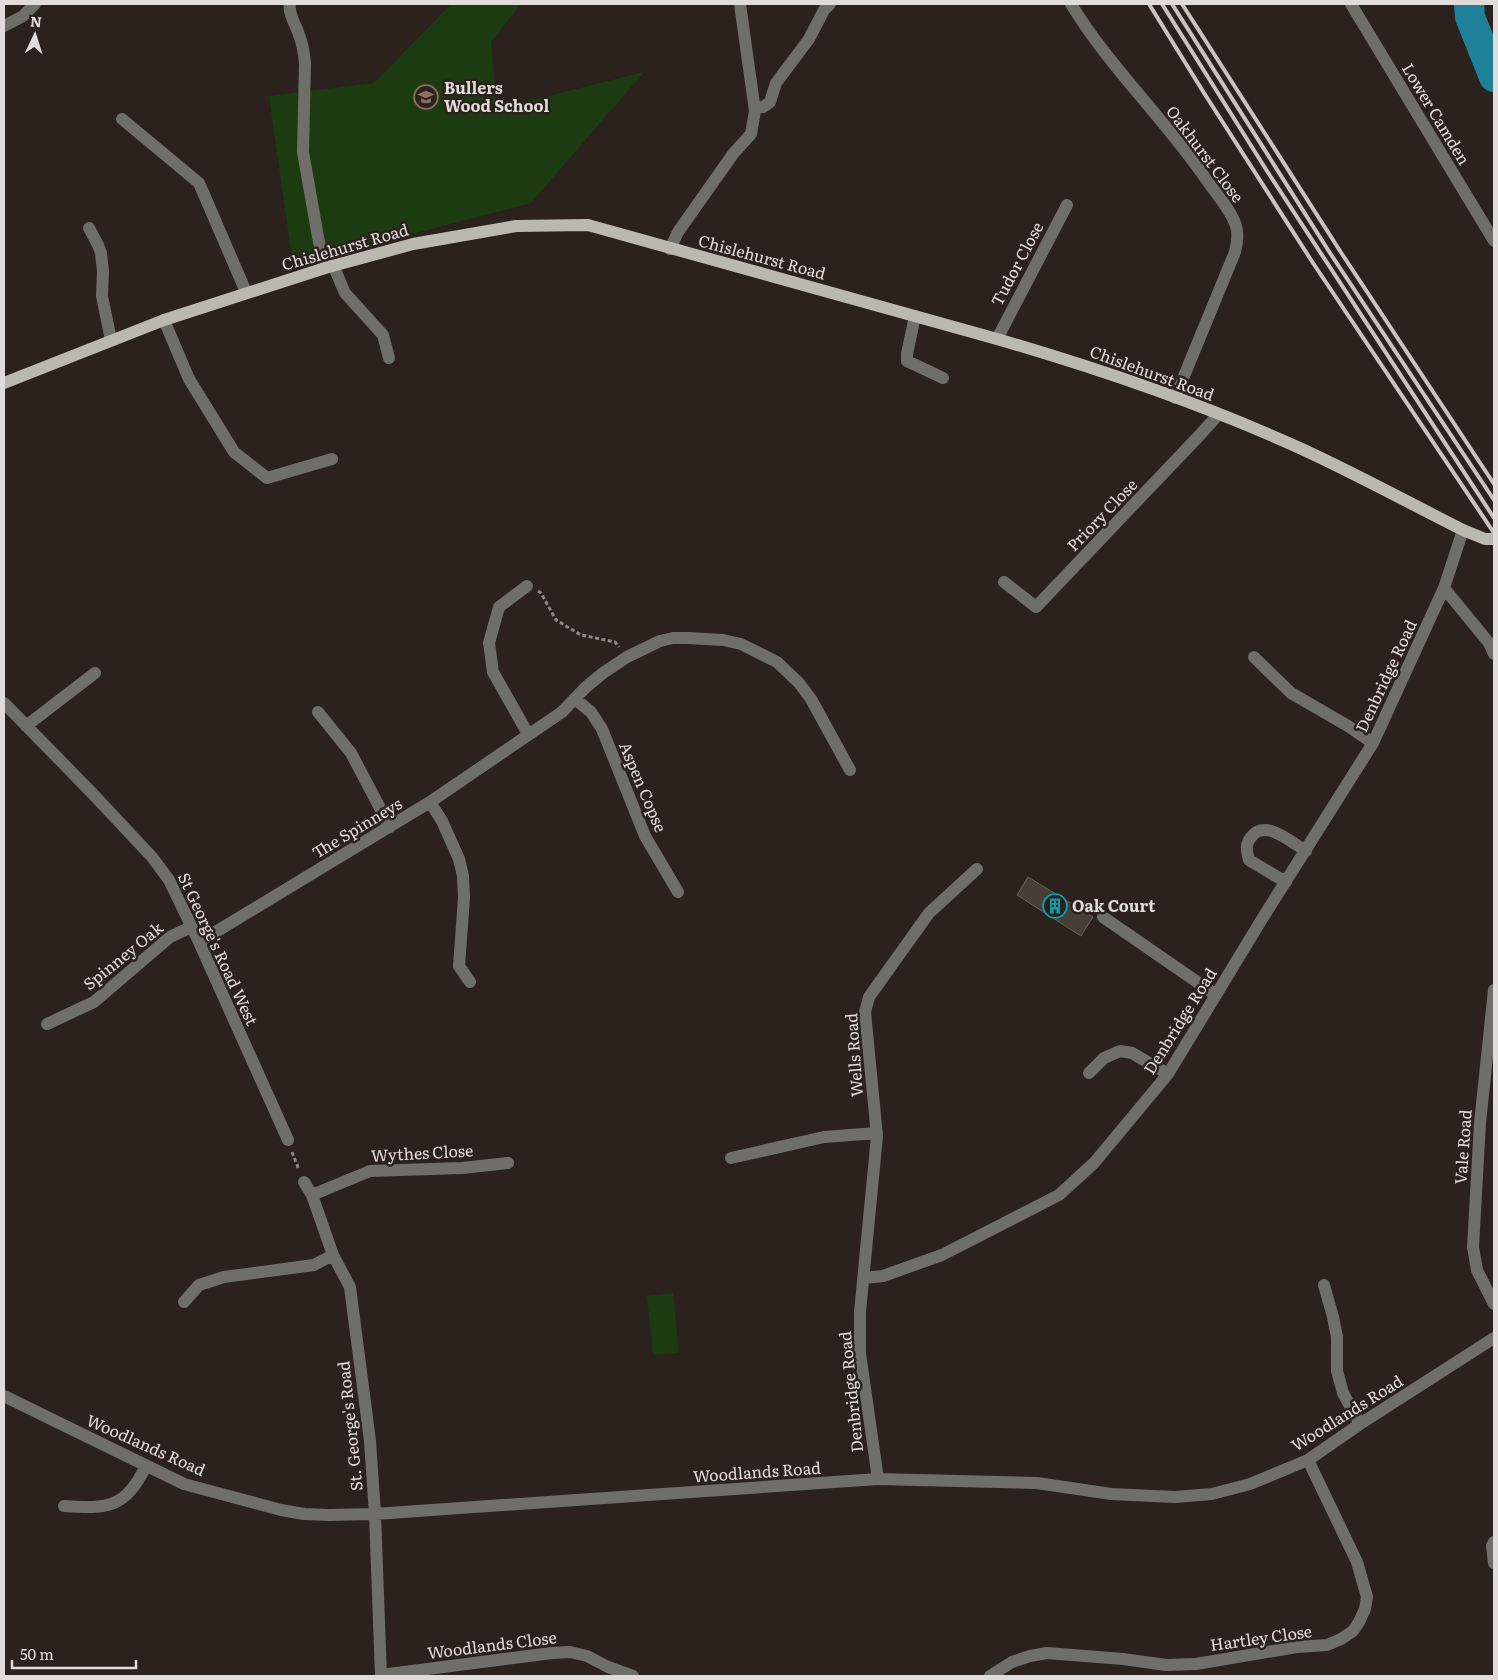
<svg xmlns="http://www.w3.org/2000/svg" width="1498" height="1680" viewBox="0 0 1498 1680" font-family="Literata,serif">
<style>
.green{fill:#1d3b10}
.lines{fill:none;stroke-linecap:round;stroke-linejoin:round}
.river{stroke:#1e8199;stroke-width:30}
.building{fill:#453f37;stroke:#68625a}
.path{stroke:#8d8682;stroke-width:3;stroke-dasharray:4 2.5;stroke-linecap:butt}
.minor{stroke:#6f6e69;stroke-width:12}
.major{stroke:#bbb8af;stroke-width:12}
.rail{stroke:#c8c3c0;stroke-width:4}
.labels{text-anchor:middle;stroke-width:5;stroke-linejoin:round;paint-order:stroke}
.poi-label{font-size:16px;font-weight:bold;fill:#e1dcd9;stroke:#2b221e;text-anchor:start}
.street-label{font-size:16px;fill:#e1dcd9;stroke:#2b221e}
</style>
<rect width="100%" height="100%" fill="#2b221e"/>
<path class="green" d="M451,4H521L491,42L497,109L644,72L531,203L293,265L269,96L374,83Z
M673,1293L679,1353L653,1355L647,1296Z"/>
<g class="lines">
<path class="river" d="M1469,4L1470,17L1494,77"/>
</g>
<path class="building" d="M1028,877L1093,917L1081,936L1017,895Z"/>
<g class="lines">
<path class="path" d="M538,591L541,593L556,620L581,635L615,642L619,647
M292,1152L299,1170"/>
<path class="minor" d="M290,4C288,15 296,24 299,35C303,44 304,53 305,63L303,152L318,237L325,268
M1071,4C1110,68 1166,120 1208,182C1217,195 1231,210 1236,226C1239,235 1237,244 1235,252L1175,398
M1351,4L1494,241
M4,26L23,16L35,4
M755,108L763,107L770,102L776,83L809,39L824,10L830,4
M122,119L199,183L246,292
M89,228L98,245L101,253L103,271L102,296L111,340
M670,249L678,232L733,154L751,134L755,111L740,4
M333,265L345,293L383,335L389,358
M915,316L907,354V361L943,378
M164,320L189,379L234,452L267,478L332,459
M997,339L1067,205
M1004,582L1036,607L1197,438L1218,415
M527,586L499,607L489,643L493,672L528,734
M1444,588L1489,643L1494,654
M1254,657L1291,693L1348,726L1373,743
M575,699L591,712L602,729L645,836L678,892
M4,703L92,793L152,857L169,880L199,942L288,1140
M318,712L351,753L390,827
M26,726L95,673
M430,802L442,821L459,859L463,876L464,898L459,966L470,982
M1286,882L1249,860C1246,849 1245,843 1253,835C1267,820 1292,843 1306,851
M1103,917L1216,995
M199,942L430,802L562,712L586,687L603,673L627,657L660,641L673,638H688L723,640L741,644L777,662L799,683L811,699L850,770
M1494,990L1480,1123L1473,1247L1477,1270L1494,1304
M47,1024L94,1002L170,937L191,927
M1089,1073L1104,1058L1120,1051L1132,1053L1168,1074
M731,1158L824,1137L877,1133
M304,1182L312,1195L333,1255L350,1287L370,1441L375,1514L381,1676
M312,1195L370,1171L462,1168L508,1163
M864,1278L883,1276L942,1255L1059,1195L1094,1163L1168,1074L1262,919L1373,743L1444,588L1463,530
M1324,1285L1333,1317L1337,1337V1371L1343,1393L1360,1424
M184,1302L199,1285L224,1277L314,1265L333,1255
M4,1396L184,1484L281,1510L304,1514L329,1515L375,1514L878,1479L1037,1483L1111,1494L1175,1497L1212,1494L1250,1484L1308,1460L1360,1424L1494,1338
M878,1479L860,1353V1312L877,1136L865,1012L869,997L929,913L977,869
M64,1506C109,1509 125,1508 146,1466
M1494,1563L1492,1546L1494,1542
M381,1675L552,1653L570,1652L587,1656L608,1667L633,1676
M990,1676L1012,1662L1030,1656L1047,1653L1123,1659L1166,1665L1196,1664L1297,1647L1327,1645L1341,1639L1353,1631L1359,1622L1365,1609L1367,1597L1357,1562L1308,1460"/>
<path class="major" d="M4,383L164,320L325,268L413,244L516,226L588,225L997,339C1097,368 1197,402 1293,445C1351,471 1407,502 1463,530L1485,539H1494"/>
<path class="rail" d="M1149,4L1204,93L1313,263L1494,533
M1162,4L1267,171L1494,518
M1172,4L1330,253L1494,500
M1182,4L1342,254L1494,484"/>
</g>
<defs>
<g id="school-ring" transform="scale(1.25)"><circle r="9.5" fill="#2b221e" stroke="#8d6e63" stroke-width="1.5"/><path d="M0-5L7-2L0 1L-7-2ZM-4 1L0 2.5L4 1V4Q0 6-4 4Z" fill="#8d6e63"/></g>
<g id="building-ring" transform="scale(1.25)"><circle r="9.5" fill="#2b221e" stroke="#0f9aa8" stroke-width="1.5"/><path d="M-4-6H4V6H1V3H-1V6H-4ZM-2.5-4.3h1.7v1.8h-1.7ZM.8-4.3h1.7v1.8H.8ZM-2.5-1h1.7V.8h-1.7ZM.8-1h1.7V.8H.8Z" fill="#0f9aa8"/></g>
</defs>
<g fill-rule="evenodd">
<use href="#school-ring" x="426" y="97"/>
<use href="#building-ring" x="1055" y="906"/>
</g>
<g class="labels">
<g class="poi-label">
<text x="444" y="94">Bullers<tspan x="444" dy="18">Wood School</tspan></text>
<text x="1072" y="912">Oak Court</text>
</g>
<g class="street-label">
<text transform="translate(1436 114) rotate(59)" y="6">Lower Camden</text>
<text transform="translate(1205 154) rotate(53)" y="6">Oakhurst Close</text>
<text transform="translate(345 247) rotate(-16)" y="6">Chislehurst Road</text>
<text transform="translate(762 257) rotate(15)" y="6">Chislehurst Road</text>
<text transform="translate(1017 264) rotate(-62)" y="6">Tudor Close</text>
<text transform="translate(1152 373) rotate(20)" y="6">Chislehurst Road</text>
<text transform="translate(1102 515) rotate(-46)" y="6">Priory Close</text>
<text transform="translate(1386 676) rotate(-65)" y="6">Denbridge Road</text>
<text transform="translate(643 787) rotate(67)" y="6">Aspen Copse</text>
<text transform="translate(357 828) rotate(-31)" y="6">The Spinneys</text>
<text transform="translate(218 949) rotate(65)" y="6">St George's Road West</text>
<text transform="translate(123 956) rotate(-39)" y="6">Spinney Oak</text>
<text transform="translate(1180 1021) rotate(-58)" y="6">Denbridge Road</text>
<text transform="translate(854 1055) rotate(-94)" y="6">Wells Road</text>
<text transform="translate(1463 1147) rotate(-86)" y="6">Vale Road</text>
<text transform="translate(422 1153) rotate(-3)" y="6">Wythes Close</text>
<text transform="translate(851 1392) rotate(-96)" y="6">Denbridge Road</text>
<text transform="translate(1347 1413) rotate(-32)" y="6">Woodlands Road</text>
<text transform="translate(350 1426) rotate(-96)" y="6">St. George's Road</text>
<text transform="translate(146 1445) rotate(24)" y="6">Woodlands Road</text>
<text transform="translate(757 1472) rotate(-4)" y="6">Woodlands Road</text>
<text transform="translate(1261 1638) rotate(-8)" y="6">Hartley Close</text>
<text transform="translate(492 1645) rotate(-7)" y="6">Woodlands Close</text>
</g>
</g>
<rect width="1498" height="1680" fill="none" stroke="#e1dcd9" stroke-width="10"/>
<g transform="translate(35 35) rotate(4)" stroke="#2b221e" stroke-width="4" paint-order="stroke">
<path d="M0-4L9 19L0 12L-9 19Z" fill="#e1dcd9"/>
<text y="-8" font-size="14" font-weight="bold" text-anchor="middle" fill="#e1dcd9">N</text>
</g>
<path d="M12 1660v8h124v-8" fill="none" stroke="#e1dcd9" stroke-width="2.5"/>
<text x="20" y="1660" font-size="15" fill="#e1dcd9" stroke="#2b221e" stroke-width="4" paint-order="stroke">50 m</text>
</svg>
